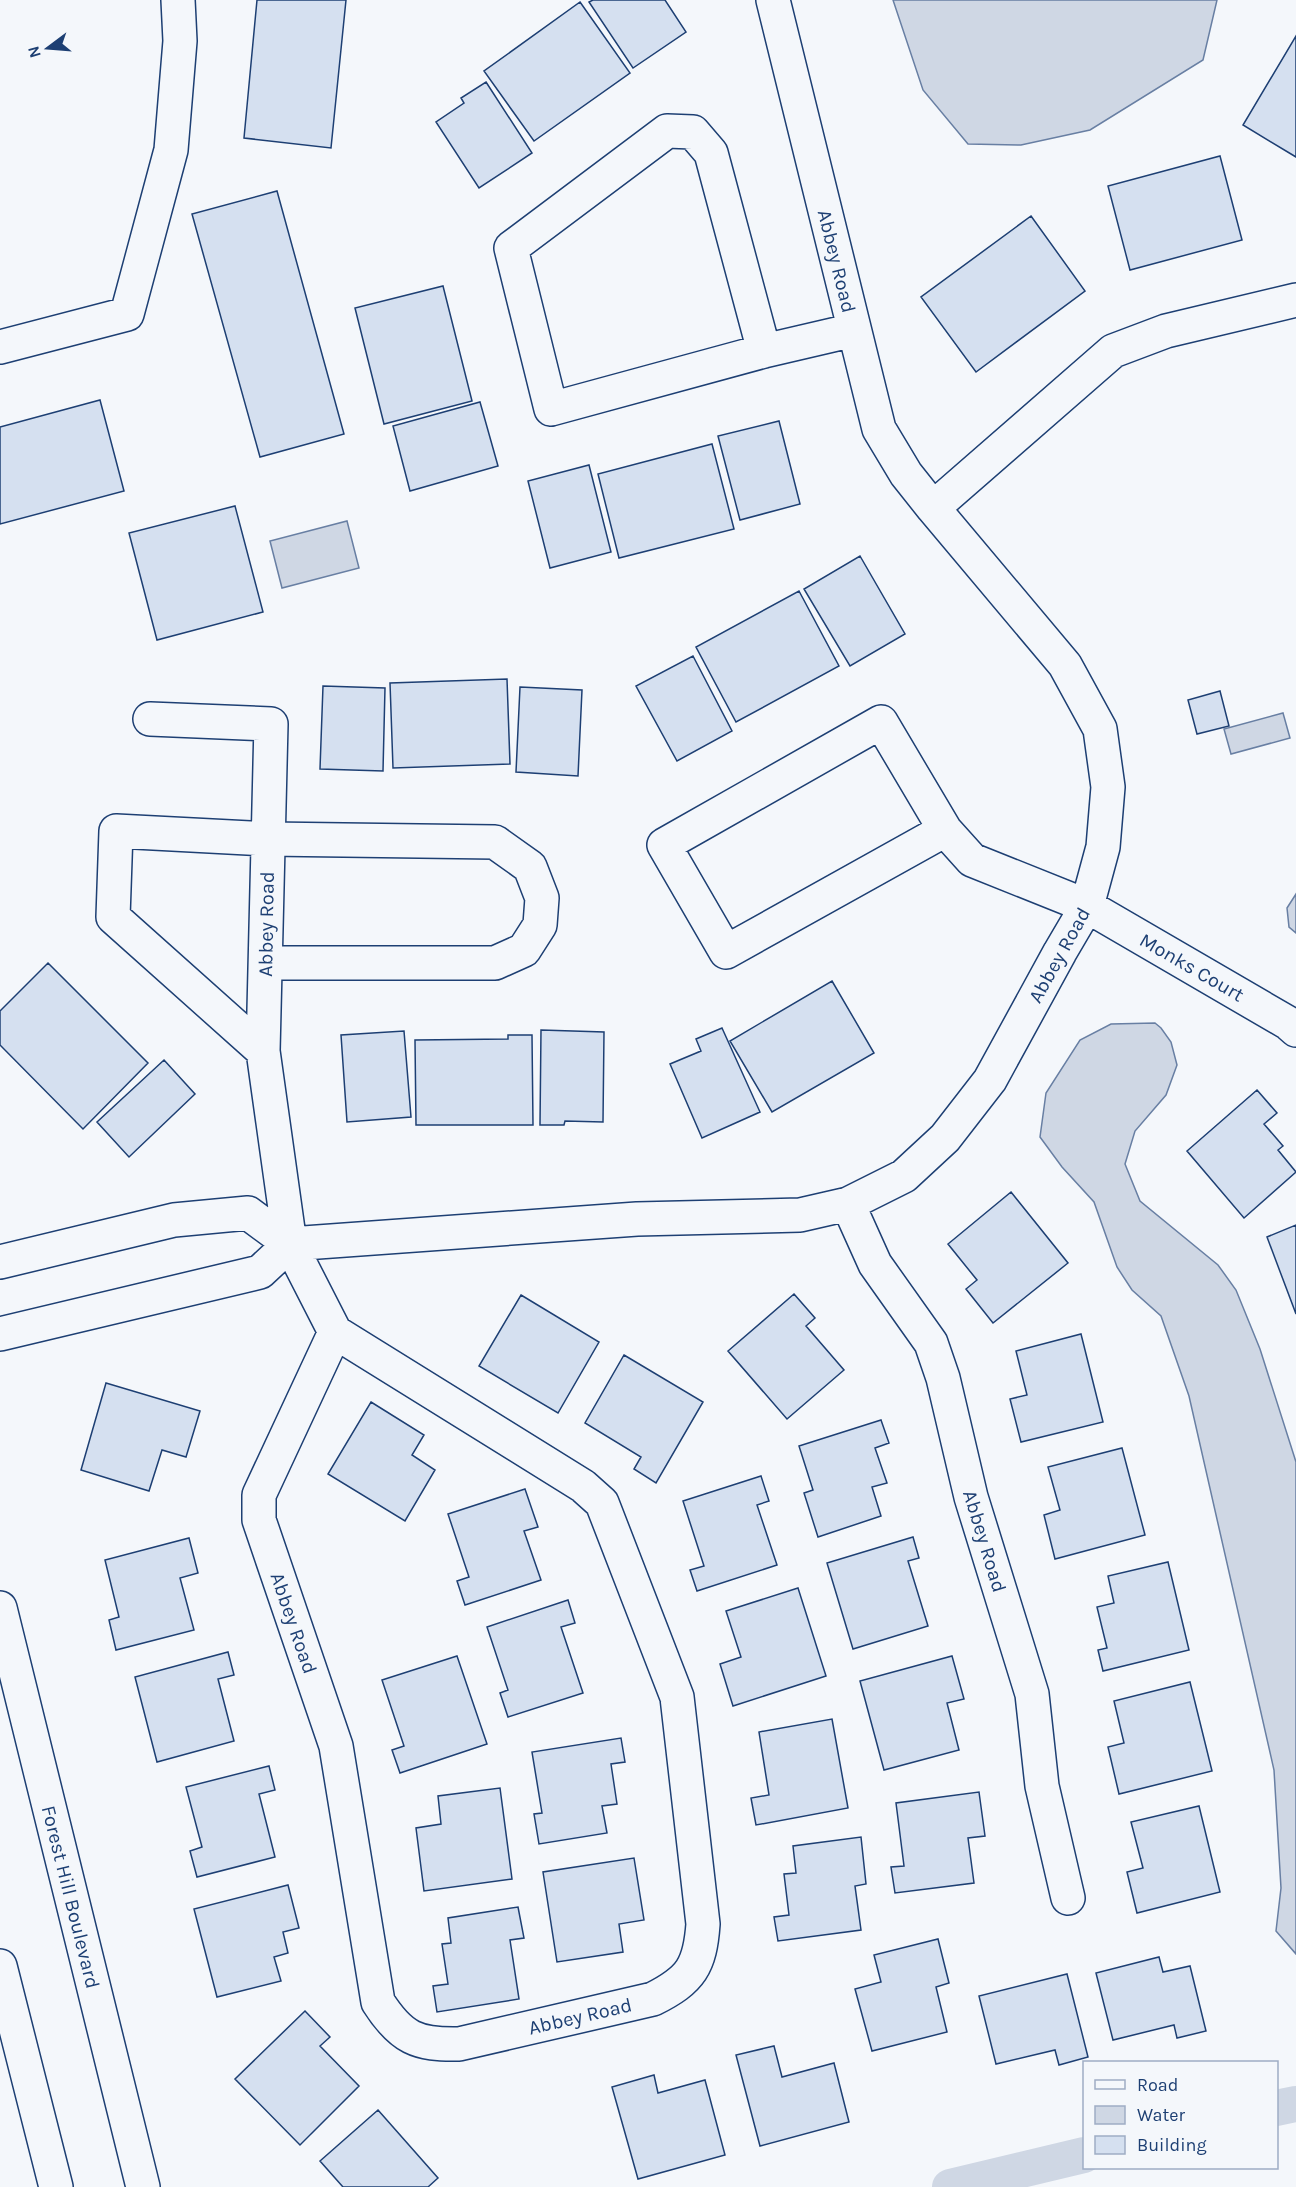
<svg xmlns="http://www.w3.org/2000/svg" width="1296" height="2187" viewBox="0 0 1296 2187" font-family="Karla,sans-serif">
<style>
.water{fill:#cfd7e4;stroke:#687fa3;stroke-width:1.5}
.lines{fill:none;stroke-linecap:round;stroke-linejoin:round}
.canal{stroke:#cfd7e4;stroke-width:36}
.building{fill:#d5e0f0;stroke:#1d3f73;stroke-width:1.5}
.minor-casing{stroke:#1d3f73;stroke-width:36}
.major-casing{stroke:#1d3f73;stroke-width:36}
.minor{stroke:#f4f7fb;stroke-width:33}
.major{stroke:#f4f7fb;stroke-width:33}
.labels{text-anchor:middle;stroke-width:4.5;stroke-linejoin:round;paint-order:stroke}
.street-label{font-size:20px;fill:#1d3f73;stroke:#f4f7fb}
</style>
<rect width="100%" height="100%" fill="#f4f7fb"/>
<path class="water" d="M893,0H1217L1203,60L1090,130L1021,145L968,144L923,90Z
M347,521L359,568L282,588L270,541Z
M1283,713L1290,738L1231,754L1224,729Z
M1296,894V933L1289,927L1287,908Z
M1155,1023L1161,1028L1171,1042L1177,1065L1166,1095L1135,1131L1125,1164L1140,1201L1218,1265L1236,1290L1260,1349L1296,1462V1954L1276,1931L1281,1888L1274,1770L1189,1396L1161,1316L1132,1290L1117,1267L1094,1202L1062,1167L1040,1137L1046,1093L1080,1040L1111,1024Z"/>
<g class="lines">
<path class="canal" d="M1276,2108L1296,2104
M950,2187L1084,2155"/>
</g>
<path class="building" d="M257,0H346L331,148L244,138Z
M593,0H665L686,32L633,68L589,2Z
M580,2L630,73L534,141L484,71Z
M1296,36V157L1243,125Z
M486,82L532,153L479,188L436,122L464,103L461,98Z
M1220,156L1242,240L1130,270L1108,186Z
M277,191L344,434L260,457L192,214Z
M1031,216L1085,291L976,372L921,297Z
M443,286L472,401L384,424L355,308Z
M100,400L124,491L0,524V427Z
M480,402L498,466L410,491L393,426Z
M779,421L800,504L740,520L718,436Z
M712,444L734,529L619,558L598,474Z
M589,465L611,552L550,568L528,481Z
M235,506L263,612L157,640L129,533Z
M860,556L905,634L850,666L804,589Z
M799,591L839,666L736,722L696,647Z
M693,656L732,731L677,761L636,686Z
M507,679L510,764L393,768L390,683Z
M323,686L385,688L383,771L320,769Z
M520,687L582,690L578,776L516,772Z
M1220,691L1229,726L1197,734L1188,700Z
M48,963L148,1063L83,1129L0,1045V1011Z
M832,981L874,1053L772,1112L730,1041Z
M722,1028L760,1112L702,1138L670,1064L701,1051L696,1039Z
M541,1030L604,1032L603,1122L565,1121L564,1125H540Z
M404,1031L411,1117L347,1122L341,1035Z
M508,1035H532L533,1125H416L415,1040L508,1039Z
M164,1060L195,1094L129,1157L97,1122Z
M1257,1090L1277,1113L1264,1124L1283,1146L1278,1150L1296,1172L1244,1218L1187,1151Z
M1011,1192L1068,1263L993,1323L966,1289L977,1280L948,1244Z
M1296,1225V1314L1267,1237Z
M794,1294L815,1318L806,1326L844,1370L787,1419L728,1351Z
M521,1295L599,1342L558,1413L479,1366Z
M1081,1334L1103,1422L1021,1442L1010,1399L1027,1395L1016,1351Z
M624,1355L703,1402L656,1483L634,1469L641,1457L585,1423Z
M106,1383L200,1411L186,1457L162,1450L149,1491L81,1470Z
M371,1402L424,1435L412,1455L435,1470L405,1521L328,1474Z
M881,1420L889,1443L875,1448L887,1483L872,1487L881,1516L818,1537L804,1493L813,1490L799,1446Z
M1122,1448L1145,1535L1055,1559L1044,1515L1060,1510L1048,1467Z
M761,1476L769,1501L757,1505L777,1565L697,1591L690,1570L704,1566L683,1501Z
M525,1489L538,1527L524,1531L541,1580L465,1605L457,1581L469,1577L448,1514Z
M913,1537L919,1558L908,1561L928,1626L853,1649L827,1563Z
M189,1538L198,1573L180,1578L194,1630L116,1650L109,1620L119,1617L105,1560Z
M1168,1562L1189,1650L1103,1671L1098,1650L1107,1648L1097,1607L1114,1603L1108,1576Z
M798,1588L826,1676L733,1706L720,1664L741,1657L726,1611Z
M568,1600L575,1623L561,1627L583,1693L508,1717L500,1693L508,1690L487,1627Z
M228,1652L234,1675L218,1679L234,1741L157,1762L135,1677Z
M457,1656L487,1744L400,1773L392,1750L404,1746L382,1680Z
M952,1656L964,1699L947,1703L959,1750L884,1770L860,1681Z
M1190,1682L1212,1771L1119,1794L1108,1747L1124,1743L1114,1701Z
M832,1719L848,1808L756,1825L751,1798L769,1795L759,1732Z
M621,1738L625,1762L611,1764L617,1804L602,1806L607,1833L539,1844L534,1814L542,1813L532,1752Z
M269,1766L275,1790L259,1794L275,1857L197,1877L190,1851L202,1847L186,1787Z
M500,1788L512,1879L424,1891L416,1828L441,1824L438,1796Z
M979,1792L985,1836L968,1838L974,1883L895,1893L891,1867L904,1866L896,1803Z
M1199,1806L1220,1892L1137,1913L1127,1872L1143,1868L1131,1822Z
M861,1837L866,1884L855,1886L861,1930L778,1941L774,1917L789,1915L784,1874L796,1873L793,1846Z
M634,1858L644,1920L619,1924L623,1952L557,1962L543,1872Z
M288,1885L299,1928L283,1932L288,1953L274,1957L281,1981L217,1997L194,1909Z
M518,1907L524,1938L510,1940L519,1999L437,2012L433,1986L448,1984L442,1944L451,1943L448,1918Z
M938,1939L949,1983L936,1987L947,2032L872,2051L855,1989L881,1982L874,1955Z
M1159,1957L1163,1972L1190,1966L1206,2031L1177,2038L1174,2025L1113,2040L1096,1973Z
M1067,1974L1088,2057L1059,2065L1055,2050L996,2064L979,1996Z
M305,2011L330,2037L320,2046L359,2086L300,2145L235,2079Z
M774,2046L782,2077L834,2063L849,2122L760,2146L736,2055Z
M654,2075L658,2093L705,2080L725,2155L638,2179L612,2087Z
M378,2110L438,2178L428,2187H343L320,2161Z"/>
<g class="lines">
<g class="minor-casing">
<path id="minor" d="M0,347L127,314L171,150L180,41L178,0
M764,351L711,153L693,132L667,131L511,248L551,409L764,351L854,330
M933,508L1113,351L1166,331L1296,300
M150,719L271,724L263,1051L290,1244L335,1332
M881,722L945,830L726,952L664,845Z
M945,830L972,860L1087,906L1288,1023L1296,1030
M263,1051L113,917L116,831L268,839L495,842L530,867L542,898L540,925L524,950L495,963H266
M848,1204L875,1264L931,1343L943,1378L971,1497L1032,1694L1042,1786L1068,1898
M0,1262L174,1220L248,1213L290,1244
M335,1332L583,1486L602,1503L677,1697L703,1924C700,1966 691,1980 653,1999L459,2044C417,2045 401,2038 378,2002L336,1746L259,1520V1495Z
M0,1334L260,1272L290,1244L637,1219L800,1215L848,1204L904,1176L945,1138L990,1080L1060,952L1087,906L1103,847L1108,787L1100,729L1065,665L933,508L906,474L879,429L773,0"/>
</g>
<g class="major-casing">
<path id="major" d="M0,1608L143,2187
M0,1966L56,2187"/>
</g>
<use href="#minor" class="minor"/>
<use href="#major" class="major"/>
</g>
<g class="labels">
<g class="street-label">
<text transform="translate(837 261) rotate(76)" y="7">Abbey Road</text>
<text transform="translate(266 924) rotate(-89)" y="7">Abbey Road</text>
<text transform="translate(1059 955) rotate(-61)" y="7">Abbey Road</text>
<text transform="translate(1192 967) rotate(30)" y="7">Monks Court</text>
<text transform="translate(985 1541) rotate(73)" y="7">Abbey Road</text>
<text transform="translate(294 1623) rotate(71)" y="7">Abbey Road</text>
<text transform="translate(71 1897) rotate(76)" y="7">Forest Hill Boulevard</text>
<text transform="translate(580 2016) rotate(-13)" y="7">Abbey Road</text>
</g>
</g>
<rect x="1083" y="2061" width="195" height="108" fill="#f4f7fb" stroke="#9eadc5" stroke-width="1.5"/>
<rect x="1095" y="2080" width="30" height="9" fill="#f4f7fb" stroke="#9eadc5" stroke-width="1.5"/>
<text x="1137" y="2091" font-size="18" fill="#1d3f73">Road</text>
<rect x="1095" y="2106" width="30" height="18" fill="#cfd7e4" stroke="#9eadc5" stroke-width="1.5"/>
<text x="1137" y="2121" font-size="18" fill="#1d3f73">Water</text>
<rect x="1095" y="2136" width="30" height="18" fill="#d5e0f0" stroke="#9eadc5" stroke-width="1.5"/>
<text x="1137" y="2151" font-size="18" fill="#1d3f73">Building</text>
<g transform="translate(48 48) rotate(254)" stroke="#f4f7fb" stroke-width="4.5" paint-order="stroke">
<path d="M0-4.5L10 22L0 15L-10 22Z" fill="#1d3f73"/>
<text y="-9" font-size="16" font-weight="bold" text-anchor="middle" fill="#1d3f73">N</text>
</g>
</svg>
